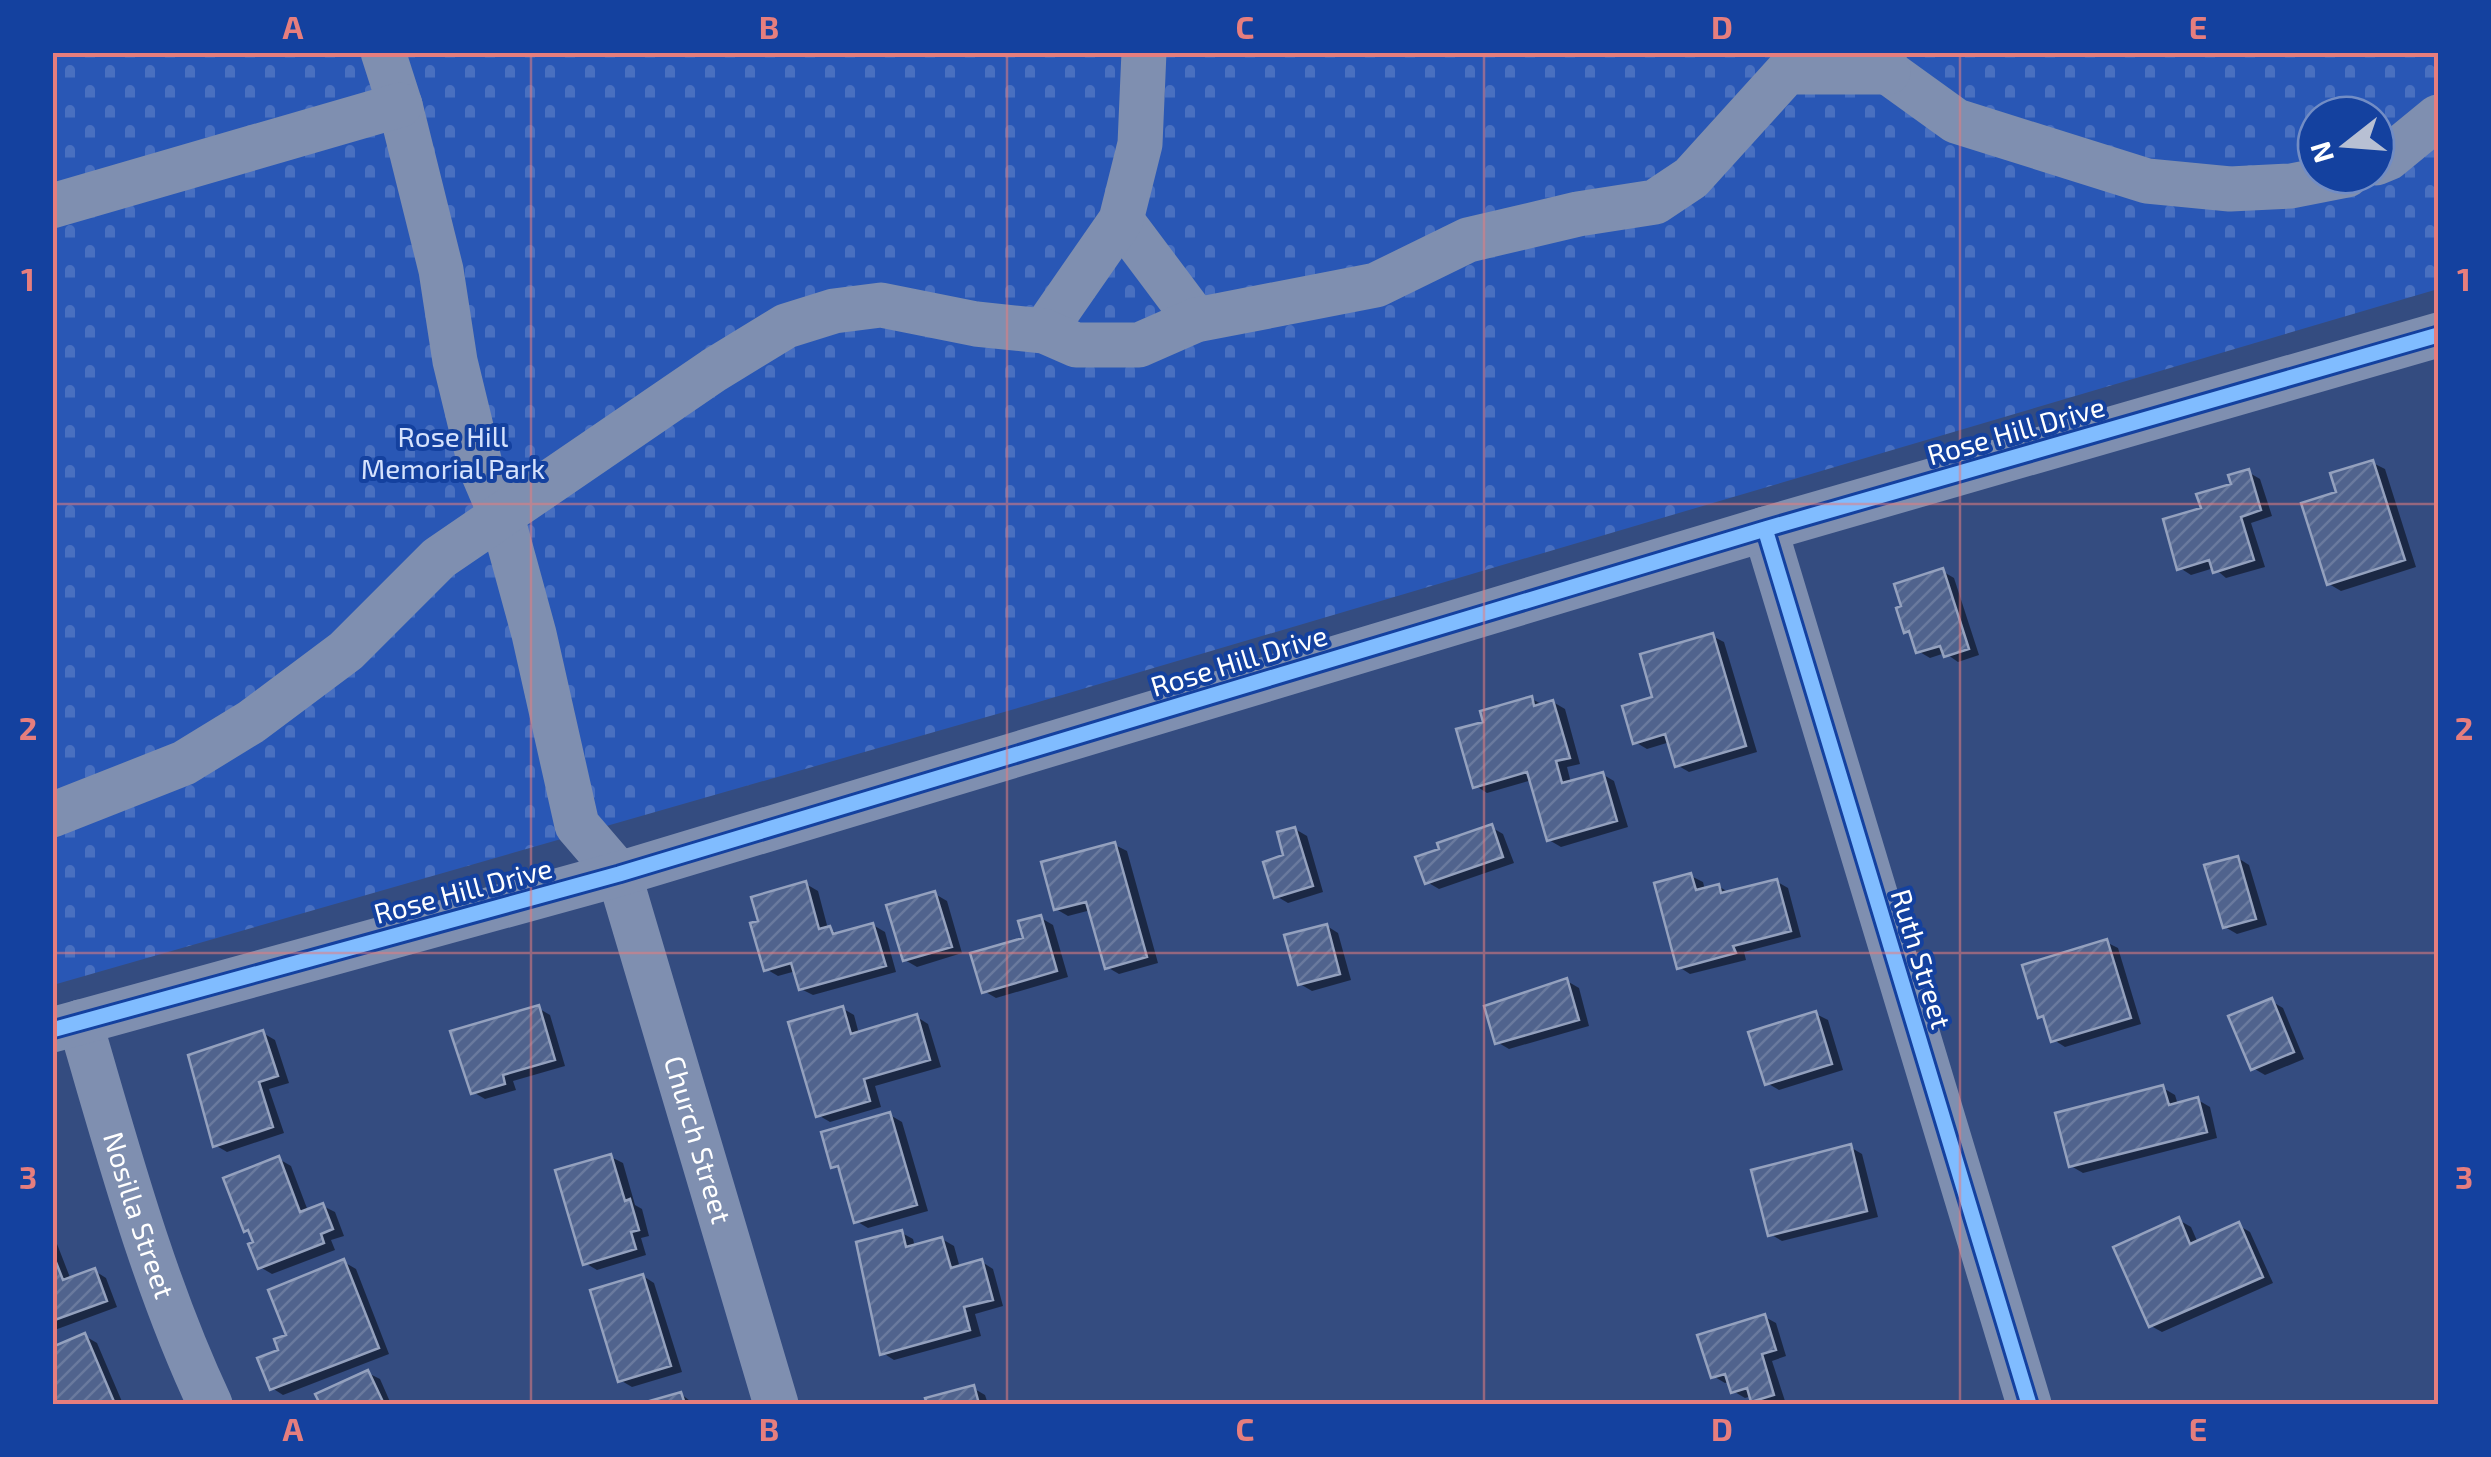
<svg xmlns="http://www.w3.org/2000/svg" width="2491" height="1457" viewBox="0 0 2491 1457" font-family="'Exo 2',sans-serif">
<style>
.cemetery{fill:url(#cemetery-stones);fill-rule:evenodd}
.shadow{fill:#0007}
.building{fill:url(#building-hatch);stroke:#94a1be;stroke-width:2.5}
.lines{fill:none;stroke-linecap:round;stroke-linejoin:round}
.minor{stroke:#7f8fb0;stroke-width:45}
.cycleway-casing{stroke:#14419f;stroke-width:21}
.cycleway{stroke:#80bcff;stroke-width:15}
.grid{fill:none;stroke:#e67e7e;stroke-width:2.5;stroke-opacity:0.55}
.labels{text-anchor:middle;stroke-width:8;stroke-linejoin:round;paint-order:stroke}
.street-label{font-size:28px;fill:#fff;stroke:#14419f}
.park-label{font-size:28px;fill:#d5e2fd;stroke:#14419f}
.neatline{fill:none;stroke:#e67e7e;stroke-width:4}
.grid-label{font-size:32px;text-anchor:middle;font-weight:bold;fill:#e67e7e}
</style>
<defs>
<pattern id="cemetery-stones" width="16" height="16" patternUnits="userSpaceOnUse" patternTransform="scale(2.5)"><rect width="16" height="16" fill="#2957b5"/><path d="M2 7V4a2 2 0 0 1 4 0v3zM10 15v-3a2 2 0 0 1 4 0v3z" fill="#4970c0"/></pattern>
<pattern id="building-hatch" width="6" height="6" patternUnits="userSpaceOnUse" patternTransform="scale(2.5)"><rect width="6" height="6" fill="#50638d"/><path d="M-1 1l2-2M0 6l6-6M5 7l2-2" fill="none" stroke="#6a7a9e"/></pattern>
</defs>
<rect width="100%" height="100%" fill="#344c80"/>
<path class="cemetery" d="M53,53H2438V289L1035,703L53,985ZM2316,115H2376V175H2316Z"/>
<path class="shadow" d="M2373,463L2385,469L2416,567L2341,591L2329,584L2339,494Z
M2248,472L2260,479L2272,516L2251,523L2265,567L2226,578L2214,568L2191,575L2180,568L2234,486Z
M1942,571L1954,578L1979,655L1958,662L1945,653L1930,658L1918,651L1913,635L1907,631Z
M1712,636L1724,642L1757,752L1689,772L1677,765L1670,742L1647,749L1635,742L1655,699Z
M1532,699L1543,705L1553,702L1565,709L1580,764L1567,767L1571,783L1602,774L1614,781L1628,827L1561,847L1549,840L1532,780L1487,793L1476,786L1486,723Z
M1491,827L1503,834L1514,863L1439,889L1427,882Z
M1295,829L1307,836L1323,892L1288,903L1276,896Z
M1115,845L1127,851L1158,963L1119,974L1107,967L1091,910L1068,916L1056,909Z
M2238,858L2249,865L2267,925L2237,934L2225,927Z
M1691,876L1703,882L1705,890L1718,886L1730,893L1776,881L1788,888L1801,937L1744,952L1746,960L1690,974L1679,967Z
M806,884L818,891L828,929L840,934L873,925L885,932L896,972L813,995L801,989L796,971L778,976L766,969L761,922Z
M935,894L947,901L962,953L917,967L905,960Z
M1041,918L1053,925L1068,977L996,998L984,991Z
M1327,926L1338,933L1351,980L1312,991L1300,984Z
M2106,942L2118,948L2141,1024L2065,1047L2054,1040L2047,1020L2040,1016Z
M1567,981L1579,988L1589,1026L1509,1049L1497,1042Z
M2271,1001L2283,1008L2304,1059L2265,1075L2253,1068Z
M538,1008L550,1015L565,1066L513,1081L516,1090L485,1099L473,1092Z
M842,1008L854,1015L859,1034L917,1017L928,1024L941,1067L875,1086L881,1107L830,1122L818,1115Z
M1816,1014L1828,1020L1843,1070L1779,1090L1767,1083Z
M263,1033L275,1040L289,1083L269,1089L284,1133L227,1152L215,1145Z
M2163,1088L2175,1095L2178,1105L2198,1100L2210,1107L2217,1138L2083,1173L2071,1166Z
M890,1115L902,1122L928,1211L868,1228L856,1221L843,1172L833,1166Z
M1850,1147L1862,1154L1878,1217L1782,1241L1770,1234Z
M611,1157L623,1163L635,1205L642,1209L649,1236L641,1238L646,1255L597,1270L585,1263Z
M279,1159L291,1166L308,1211L323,1206L335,1212L344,1236L331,1240L335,1250L272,1274L260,1267L256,1244L252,1234L246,1230Z
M2179,1220L2191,1227L2198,1243L2238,1225L2250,1232L2273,1283L2162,1332L2151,1326Z
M52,1231L71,1280L95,1271L106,1278L117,1307L52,1331Z
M902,1233L913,1239L915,1247L942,1239L954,1246L960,1268L982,1262L993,1269L1003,1306L975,1314L981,1336L894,1360L883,1353Z
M344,1262L356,1269L389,1354L283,1395L272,1388L281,1351Z
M643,1276L654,1283L682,1372L632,1387L620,1380Z
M1765,1317L1776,1323L1786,1356L1772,1361L1785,1401L1774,1404H1761L1752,1396L1745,1398L1733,1391L1730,1382L1725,1383L1713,1376Z
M85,1336L97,1343L123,1404H52V1350Z
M368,1373L380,1379L391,1404H323L318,1396Z
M973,1388L985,1395L988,1404H929L928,1400Z
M681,1394L694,1404H647Z"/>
<path class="building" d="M2373,460L2405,560L2327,585L2301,503L2336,492L2330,473Z
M2249,469L2261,510L2241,517L2254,560L2213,573L2209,560L2177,570L2163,519L2201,508L2196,494L2231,484L2228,475Z
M1943,568L1969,649L1944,657L1940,646L1916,653L1909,631L1904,633L1896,608L1901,606L1894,584Z
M1713,633L1746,746L1675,767L1665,734L1633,744L1622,706L1652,697L1640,654Z
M1532,696L1534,706L1553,700L1570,758L1556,761L1562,783L1603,772L1617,821L1547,841L1527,772L1473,788L1456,729L1483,722L1480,711Z
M1492,824L1503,857L1425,884L1415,857L1439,849L1437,843Z
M1295,827L1313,886L1274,898L1263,862L1283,855L1277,832Z
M1115,842L1147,957L1105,969L1086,902L1054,910L1041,862Z
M2238,856L2256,919L2223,928L2204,865Z
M1691,873L1696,890L1719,884L1721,893L1777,879L1791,931L1733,946L1736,953L1677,969L1654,883Z
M806,881L819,929L830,926L833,934L873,923L886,966L799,990L791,963L764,971L750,923L758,921L751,897Z
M935,891L952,947L903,961L886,905Z
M1041,915L1057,971L982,993L970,953L1023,938L1018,921Z
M1327,924L1340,974L1298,985L1284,935Z
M2107,939L2131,1018L2051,1042L2043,1016L2038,1018L2022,965Z
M1567,978L1579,1020L1495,1044L1484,1006Z
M2272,998L2294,1052L2251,1070L2228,1016Z
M539,1005L555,1060L503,1075L505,1084L471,1094L450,1031Z
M843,1006L851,1034L917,1014L930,1060L864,1079L870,1101L816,1117L788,1022Z
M1816,1011L1832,1064L1765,1085L1748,1032Z
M263,1030L278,1076L259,1082L273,1127L213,1147L188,1055Z
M2163,1085L2169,1105L2198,1097L2207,1132L2069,1167L2055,1113Z
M890,1112L917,1205L854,1223L838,1166L831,1168L821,1132Z
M1851,1144L1867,1211L1768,1236L1751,1170Z
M611,1154L625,1201L630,1199L639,1230L631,1232L636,1249L583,1265L555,1170Z
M279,1156L300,1212L323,1203L333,1229L321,1234L324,1243L258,1269L248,1244L253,1242L248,1230L244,1232L223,1178Z
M2179,1217L2190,1244L2239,1222L2263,1277L2149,1327L2113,1247Z
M902,1230L906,1247L942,1237L951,1268L982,1259L993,1300L964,1307L970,1330L880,1355L856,1242Z
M52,1252L63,1280L95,1268L107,1301L52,1321Z
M344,1259L379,1348L270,1390L257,1358L278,1350L274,1339L286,1335L268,1290Z
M643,1274L671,1366L618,1382L590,1290Z
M1765,1314L1776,1350L1762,1354L1774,1395L1751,1402L1747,1388L1731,1393L1725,1374L1711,1378L1697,1335Z
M85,1333L115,1404H52V1347Z
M368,1370L384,1404H320L315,1394Z
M974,1385L979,1404H927L925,1398Z
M681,1392L685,1404H639Z"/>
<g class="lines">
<g class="minor">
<path id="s1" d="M383,52L400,105L441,270L455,361L481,468L502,517L534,634L577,825L619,874L776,1404"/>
<path d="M1881,52L1888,72L1956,121L2147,181L2230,189L2291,186L2347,175"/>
<path d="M2376,163L2388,158L2438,117"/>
<path d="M52,206L400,105"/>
<path d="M1121,220L1196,320"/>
<path d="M1044,331L1121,220L1140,144L1144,52"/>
<path d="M1765,529L2029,1404"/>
<path d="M52,815L184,763L251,722L346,651L439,558L714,370L786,326L834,311L881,305L976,324L1044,331L1076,345H1139L1196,320L1376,285L1468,240L1578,214L1655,202L1691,178L1787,72H1888"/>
<path id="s2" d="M80,1022C118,1151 153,1283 210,1404"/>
<path d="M52,1030L619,874L1765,529L2438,335"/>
</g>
<g class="cycleway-casing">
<path id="cycleway" d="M1765,529L2029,1404
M52,1030L619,874L1765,529L2438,335"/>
</g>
<use href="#cycleway" class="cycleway"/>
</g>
<path class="grid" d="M531,52V1404M1007,52V1404M1484,52V1404M1960,52V1404M52,504H2438M52,953H2438"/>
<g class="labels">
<g class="street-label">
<text transform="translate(2016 431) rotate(-16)" y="10">Rose Hill Drive</text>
<text transform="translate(1239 661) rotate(-17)" y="10">Rose Hill Drive</text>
<text transform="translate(463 891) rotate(-15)" y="10">Rose Hill Drive</text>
<text transform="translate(1921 959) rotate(73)" y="10">Ruth Street</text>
<text dy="10" stroke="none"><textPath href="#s1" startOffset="1140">Church Street</textPath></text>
<text dy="10" stroke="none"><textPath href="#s2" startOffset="202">Nosilla Street</textPath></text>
</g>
<g class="park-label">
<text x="453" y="447">Rose Hill<tspan x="453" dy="32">Memorial Park</tspan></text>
</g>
</g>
<rect width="2491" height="1457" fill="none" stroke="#14419f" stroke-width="110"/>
<g transform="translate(2346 145) rotate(253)"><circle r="48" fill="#14419f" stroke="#728dc5" stroke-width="2.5"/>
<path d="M0-8L18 38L0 25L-18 38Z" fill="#b8c0d3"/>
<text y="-15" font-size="28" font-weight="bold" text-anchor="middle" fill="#ffffff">N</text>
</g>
<rect x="55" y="55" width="2381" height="1347" class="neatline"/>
<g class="grid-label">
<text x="293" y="39">A</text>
<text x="769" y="39">B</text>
<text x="1245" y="39">C</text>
<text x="1722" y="39">D</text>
<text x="2198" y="39">E</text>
<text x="28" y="291">1</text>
<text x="2464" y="291">1</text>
<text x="28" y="740">2</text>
<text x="2464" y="740">2</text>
<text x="28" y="1189">3</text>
<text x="2464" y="1189">3</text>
<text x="293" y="1441">A</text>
<text x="769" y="1441">B</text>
<text x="1245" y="1441">C</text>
<text x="1722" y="1441">D</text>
<text x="2198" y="1441">E</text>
</g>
</svg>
